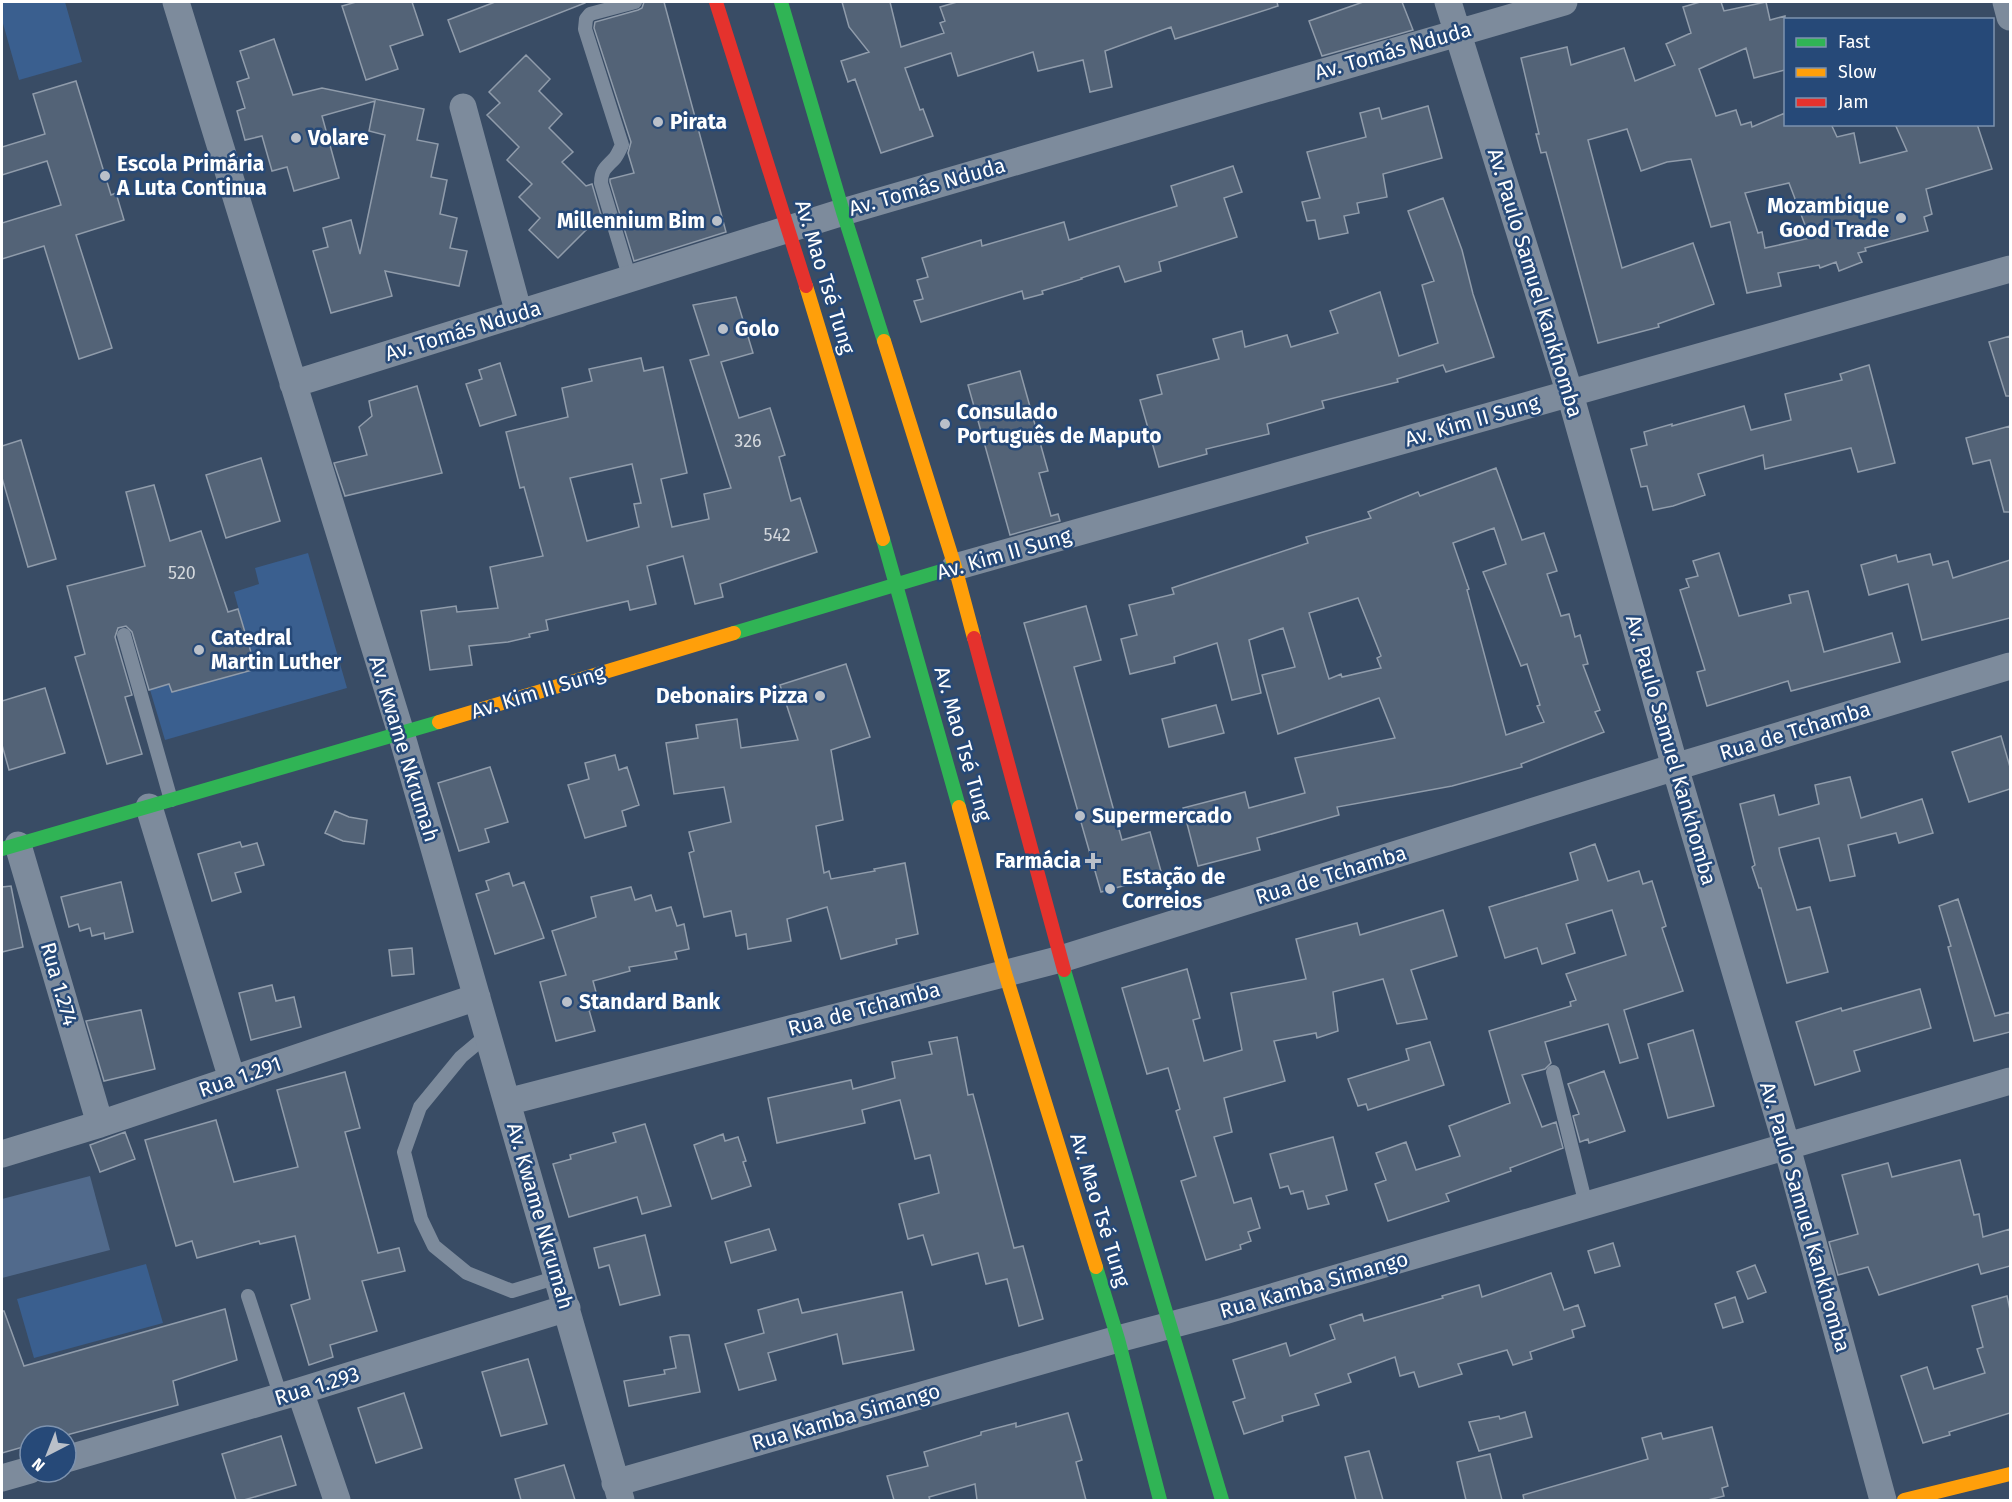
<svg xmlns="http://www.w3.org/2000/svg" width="2012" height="1502" viewBox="0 0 2012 1502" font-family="'Fira Sans',sans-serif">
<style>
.green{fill:#3a5f8f}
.water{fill:#516a8c}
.building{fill:#536377;stroke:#909cab;stroke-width:1.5;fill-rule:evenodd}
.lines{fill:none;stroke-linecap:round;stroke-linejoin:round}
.lane{stroke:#7d8b9c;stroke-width:14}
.street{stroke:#7d8b9c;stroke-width:27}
.fast{stroke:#30b455;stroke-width:14}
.slow{stroke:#ff9f0a;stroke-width:14}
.jam{stroke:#e5322d;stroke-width:14}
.poi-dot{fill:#bac0c9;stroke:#264978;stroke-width:2}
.labels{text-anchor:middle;stroke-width:5;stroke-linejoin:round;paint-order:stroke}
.number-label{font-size:18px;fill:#d4d8dd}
.street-label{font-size:21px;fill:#fff;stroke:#264978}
.poi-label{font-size:21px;font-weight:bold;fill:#fff;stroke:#264978;text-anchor:start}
</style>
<rect width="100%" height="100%" fill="#394c65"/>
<path class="green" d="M2,2H65L82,62L19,80L2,20Z
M308,553L347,688L165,740L148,683L169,684L172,692L255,669L234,592L259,584L255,568Z
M146,1264L163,1323L34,1358L17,1299Z"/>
<path class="water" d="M90,1176L110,1250L2,1278V1199Z"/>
<path class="building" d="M356,2H412L423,35L390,46L398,69L366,80L342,6Z
M495,2H585V3L460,52L448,20Z
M644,2H664L726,232L634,261L610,182V179L634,173L628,153L631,142L594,28L595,22L638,10L642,8Z
M842,2H890L901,47L944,33L940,23L945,21L940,7L957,2H1277L1278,6L1175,39L1171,27L1105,51L1112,87L1090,92L1083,60L1038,71L1033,52L958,76L951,53L905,68L920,110L923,109L933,136L881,153L855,79L848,82L841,61L869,52L849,27Z
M1363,2H1402L1413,30L1322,56L1309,21Z
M1700,2H1721L1724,11L1766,2L1770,20L1785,16V70L1754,78L1746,48L1699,69L1716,116L1736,110L1741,125L1751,122L1752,127L1785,113V124H1831L1837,137L1854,133L1860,163L1907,151L1895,124H1977L1992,169L1926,189L1932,214L1924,217L1928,231L1865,248L1866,251L1858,253L1862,262L1839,271L1836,262L1820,268L1819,265L1778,273L1781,286L1747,293L1730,222L1711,227L1691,159L1667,162L1641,171L1627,129L1588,140L1622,268L1693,243L1714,304L1658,324L1659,327L1598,343L1546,152L1541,153L1536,134H1539L1521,58L1567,47L1571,65L1624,48L1635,81L1675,65L1666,44L1691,33L1683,7ZM1789,183L1810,238L1765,248L1762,232L1758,233L1745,193Z
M274,39L293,95L322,88L424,109L417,140L438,144L431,177L447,180L440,214L457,218L450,248L467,251L459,286L385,271L392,296L331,313L313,251L328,247L323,228L351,220L360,254L385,135L369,131L375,101L322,116L339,178L294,191L287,167L272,171L262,136L245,140L237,111L245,108L237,82L249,78L240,51Z
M526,55L550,79L539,91L562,114L549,128L573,152L562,162L586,186L592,184L601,215L558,258L529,230L540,218L519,197L532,184L507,160L519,147L487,115L500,103L489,92Z
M76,81L111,195L116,193L124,220L76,235L112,348L79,359L44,246L2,259V223L61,205L47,161L2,175V147L45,134L33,94Z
M1428,106L1442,158L1383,174L1387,197L1357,203L1359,213L1344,216L1348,233L1319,239L1315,220L1307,221L1302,202L1320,198L1307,152L1366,137L1360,113L1379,108L1382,119Z
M1233,166L1242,192L1224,198L1237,237L1159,262L1161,271L1125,282L1119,266L1081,278L1082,279L1042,291L1043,294L1024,299L1022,291L921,322L914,301L923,299L917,280L928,277L922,258L981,240L982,246L1064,222L1069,240L1177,206L1171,186Z
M1443,198L1462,250L1473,294L1494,357L1446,372L1443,365L1397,379L1398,382L1322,401L1324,408L1267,424L1269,434L1206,449L1207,454L1159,467L1140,400L1162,394L1157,375L1219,359L1213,339L1242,331L1245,347L1287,335L1291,347L1338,333L1330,311L1380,292L1399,356L1438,343L1422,285L1434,281L1408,211Z
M736,297L753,353L721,362L739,418L770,408L785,455L779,457L791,501L800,498L817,552L720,584L723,597L695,604L683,556L647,566L656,604L630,610L628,601L546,620L548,630L529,634L530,637L508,642L469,646L472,665L430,670L421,611L456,606L457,612L498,608L490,567L543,556L524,487L520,488L506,432L568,417L562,388L592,381L589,369L641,358L644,371L663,367L687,473L661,479L672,527L709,519L704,494L731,488L690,360L709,355L693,305ZM632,464L641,503L634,504L639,527L587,541L570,478Z
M2010,336V396H2006L1989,342Z
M500,363L516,415L480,426L466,384L482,379L479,370Z
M1869,365L1895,463L1858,472L1851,448L1765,469L1763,455L1698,474L1705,495L1673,506L1653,510L1647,486L1641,487L1631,449L1647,445L1644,432L1672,424V426L1744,406L1751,430L1791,420L1785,394L1842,380L1840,374Z
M1020,371L1048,471L1039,473L1051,516L1058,514L1060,521L1010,535L968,385Z
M417,386L442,473L345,496L334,463L367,455L359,427L372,416L369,401Z
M2010,426V512H2004L1990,460L1973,464L1966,438Z
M21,440L56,559L28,567L2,478V446Z
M261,458L280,521L226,538L206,475Z
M1496,468L1522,540L1544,533L1557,571L1547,574L1561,616L1569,614L1575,637L1580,635L1588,664L1583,665L1600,710L1595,712L1604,732L1521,764L1522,767L1452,786L1337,807L1339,815L1257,838L1260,850L1198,866L1183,808L1245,792L1249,808L1305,793L1295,758L1395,738L1379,698L1278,734L1262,675L1295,667L1283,628L1249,640L1261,693L1232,700L1217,643L1174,657L1175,663L1130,674L1121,639L1137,635L1129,605L1174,594L1172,588L1308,543L1306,537L1371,518L1368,512L1418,492L1420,496ZM1494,528L1506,564L1483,572L1521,666L1527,664L1540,705L1537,706L1544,722L1506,735L1467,590L1469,589L1453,543ZM1358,598L1381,656L1377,658L1381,668L1342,677L1341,674L1329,679L1309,613Z
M154,485L170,541L201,531L228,612L238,609L256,669L172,692L169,684L149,690L132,632L126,626L118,628L115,637L132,695L125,697L142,754L107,764L75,657L85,654L67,586L145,566L126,492Z
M1719,553L1739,616L1791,603L1789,595L1808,591L1824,652L1892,633L1900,662L1791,691L1788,681L1707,706L1697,672L1705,670L1680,590L1689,587L1686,579L1698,576L1693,561Z
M1930,554L1933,565L1948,561L1953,578L2010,560V618L1922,640L1908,584L1869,595L1861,565L1896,555L1898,562Z
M1086,606L1101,660L1074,667L1122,840L1150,832L1162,875L1101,892L1024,623Z
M846,664L870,737L831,750L843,820L816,826L824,873L829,871L831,879L875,871L874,869L905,863L918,934L896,939L897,944L841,959L827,907L787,919L791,941L748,949L746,934L736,936L731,911L704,917L689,853L694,851L689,832L731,822L724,787L674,794L666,743L698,738L696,725L737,719L741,748L798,740L780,685Z
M45,688L65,753L9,770L2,745V701Z
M1216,705L1224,733L1169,747L1162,719Z
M2001,736L2010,767V789L1969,802L1952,752Z
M615,755L619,770L627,767L639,805L622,811L626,826L585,838L568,785L589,779L585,763Z
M490,767L508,822L485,829L489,842L459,851L438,783Z
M1850,777L1861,818L1922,799L1933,833L1899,843L1896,833L1848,845L1855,876L1830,881L1819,838L1779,848L1780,854L1797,910L1810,907L1828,972L1787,983L1761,888H1759L1752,867L1755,865L1740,804L1774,795L1779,815L1819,804L1815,785Z
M335,811L349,817L367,820L364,844L343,841L325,833Z
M240,842L242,847L257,843L264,865L235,873L241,892L212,901L198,854Z
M1595,844L1608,881L1639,871L1643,884L1652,881L1666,926L1662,928L1683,991L1624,1010L1638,1058L1620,1063L1608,1024L1545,1042L1551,1063L1545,1069L1522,1075L1542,1127L1556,1122L1563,1148L1510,1168L1511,1171L1446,1194L1449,1201L1388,1221L1375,1184L1386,1180L1376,1153L1406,1142L1416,1170L1460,1156L1449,1126L1510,1103L1489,1031L1571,1006L1570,1002L1576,1000L1566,974L1626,955L1612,910L1566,924L1575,953L1542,964L1537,948L1505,958L1489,907L1578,880L1570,853Z
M509,873L513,886L524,882L544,938L495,954L476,894L489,890L486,881Z
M121,882L133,932L105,939L104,933L92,936L90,928L80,931L78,924L69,927L61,897Z
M11,886L23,947L2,952V887Z
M631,887L635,900L651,895L656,911L671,907L677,926L684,924L689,949L675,952L677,959L629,967L630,971L593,981L600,1007L589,1010L595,1031L556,1041L540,982L566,975L552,931L596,917L591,897Z
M1958,899L1995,1016L2010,1012V1032L1974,1041L1948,947L1951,946L1939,906Z
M1443,910L1457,956L1411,970L1427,1019L1397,1024L1383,979L1333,992L1338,1031L1317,1038L1316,1033L1274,1041L1285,1081L1224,1098L1232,1132L1214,1137L1234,1203L1251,1198L1260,1228L1248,1232L1251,1241L1240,1245L1241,1249L1206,1260L1181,1181L1196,1176L1176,1111L1180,1109L1168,1068L1147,1074L1122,988L1187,969L1200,1018L1193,1020L1204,1061L1242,1050L1231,993L1306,979L1296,939L1357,923L1360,935Z
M412,948L414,974L392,976L389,950Z
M272,985L276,1001L294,997L301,1027L251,1040L239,993Z
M1920,989L1931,1028L1854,1051L1860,1071L1815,1085L1796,1022L1841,1008L1842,1011Z
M141,1010L155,1069L104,1081L86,1021Z
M1693,1030L1714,1106L1668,1118L1648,1044Z
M957,1037L968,1095L973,1094L1014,1248L1023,1246L1043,1319L1019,1326L1007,1279L986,1284L978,1253L932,1265L923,1235L908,1239L899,1204L939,1193L930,1155L915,1159L900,1100L862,1110L865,1123L777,1143L768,1098L851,1080L853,1089L895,1078L892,1062L932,1054L929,1042Z
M1430,1042L1444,1085L1368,1110L1366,1104L1358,1106L1348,1079L1409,1060L1406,1049Z
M1604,1071L1625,1131L1589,1143L1588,1139L1580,1142L1573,1116L1579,1114L1568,1084Z
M345,1072L360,1128L345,1132L378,1253L399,1248L405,1271L362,1281L377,1331L330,1345L333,1357L309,1365L291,1305L310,1299L295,1236L260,1244L259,1241L197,1258L192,1241L176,1246L145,1140L216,1120L234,1182L298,1167L277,1090Z
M645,1124L671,1206L642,1214L637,1197L569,1217L553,1164L571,1159L570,1155L616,1142L613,1133Z
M125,1132L135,1159L100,1172L90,1145Z
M723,1134L725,1141L738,1137L746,1161L743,1162L751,1186L712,1199L694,1145Z
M1333,1137L1347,1190L1326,1196L1329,1204L1308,1209L1303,1191L1291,1194L1288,1186L1280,1188L1270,1154Z
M1960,1160L1974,1215L1979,1214L1983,1237L2010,1229V1266L1981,1274L1978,1264L1879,1295L1868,1267L1838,1275L1829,1242L1858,1234L1842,1175L1888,1163L1892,1177Z
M769,1229L776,1250L731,1263L725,1242Z
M645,1235L660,1295L620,1305L609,1265L599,1268L594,1248Z
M1613,1243L1620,1266L1595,1273L1588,1251Z
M1755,1265L1766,1292L1748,1299L1737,1272Z
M1551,1273L1564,1310L1578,1305L1585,1326L1572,1330L1574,1337L1530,1352L1532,1359L1513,1365L1507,1350L1458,1364L1462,1374L1419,1387L1414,1372L1400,1376L1395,1357L1348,1374L1351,1382L1315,1394L1319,1405L1282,1416L1283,1421L1244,1434L1233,1402L1245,1398L1233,1360L1286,1343L1290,1356L1335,1339L1330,1325L1362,1314L1364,1321L1443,1298L1442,1296L1479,1285L1482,1297Z
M902,1292L914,1350L843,1364L837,1334L768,1353L776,1380L739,1390L725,1344L764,1333L758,1310L798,1299L802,1313Z
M2007,1296L2010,1310V1413L1949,1432L1950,1435L1923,1443L1901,1376L1927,1367L1934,1389L1985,1373L1977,1349L1983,1347L1972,1306Z
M1735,1297L1743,1322L1723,1328L1715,1304Z
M225,1309L237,1360L173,1381L178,1405L63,1436H30V1445L2,1453V1311H4L24,1366Z
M680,1335H689L700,1392L629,1406L624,1381L665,1374L664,1370L676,1368L670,1337Z
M528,1359L547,1424L501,1436L482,1372Z
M404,1393L422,1448L376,1463L358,1408Z
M1525,1412L1532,1437L1479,1451L1469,1422L1499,1416L1500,1419Z
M1068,1413L1082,1460L1076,1462L1086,1500H977L975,1484L929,1497L930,1500H894L887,1476L928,1466L924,1452L981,1435V1432L1016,1423V1427Z
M1712,1427L1728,1486L1722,1488L1724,1496L1708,1500H1524L1523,1495L1648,1459L1642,1438L1661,1433L1663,1439Z
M281,1436L296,1485L244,1500H236L222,1454Z
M1369,1451L1383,1500H1356L1345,1457Z
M1490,1454L1502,1500H1466L1457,1462Z
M564,1465L575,1500H521L515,1479Z"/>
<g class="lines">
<path class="lane" d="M630,279L601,183C601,169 607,167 615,158C618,154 620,149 622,145L585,29L586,19L590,14L635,2
M124,635L171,800
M486,1036L461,1057L420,1107L404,1152L421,1219L434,1246L467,1273L512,1291L558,1277
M1553,1072L1586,1205
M248,1296L281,1397"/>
<path class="street" d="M176,2L401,733L621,1500
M1448,2L1570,394L1675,767L1787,1147L1883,1500
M2006,2L2010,17
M463,107L519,314
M293,384L843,212L1564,2
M955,567L2010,269
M149,807L232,1079
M18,845L100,1124
M507,1102L1061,959L1675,767L2010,666
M2,1154L100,1124L477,997
M300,1391L337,1500
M66,1459L300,1391L567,1308
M2,1478L30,1470
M615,1483L1118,1339L1224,1311L2010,1081"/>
<path class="fast" d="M781,2L843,212L884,341
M883,539L959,807
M734,633L955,567
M2,849L439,722
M1064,970L1222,1500
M1096,1267L1118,1339L1160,1500"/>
<path class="slow" d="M806,286L883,539
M884,341L955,567L974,638
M439,722L734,633
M959,807L1005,973L1096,1267
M1904,1500L2010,1474"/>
<path class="jam" d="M716,2L806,286
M974,638L1064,970"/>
</g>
<g class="poi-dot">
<circle cx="658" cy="122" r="6"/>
<circle cx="296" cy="138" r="6"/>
<circle cx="105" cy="176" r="6"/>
<circle cx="1901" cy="218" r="6"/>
<circle cx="717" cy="221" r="6"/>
<circle cx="723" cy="329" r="6"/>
<circle cx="945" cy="424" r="6"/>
<circle cx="199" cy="650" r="6"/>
<circle cx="820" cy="696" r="6"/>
<circle cx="1080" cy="816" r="6"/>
<path d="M1090 852h6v6h6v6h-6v6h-6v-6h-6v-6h6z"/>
<circle cx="1110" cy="889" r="6"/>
<circle cx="567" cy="1002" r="6"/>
</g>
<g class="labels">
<g class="number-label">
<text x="748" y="447">326</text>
<text x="777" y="541">542</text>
<text x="182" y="579">520</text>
</g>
<g class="street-label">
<text transform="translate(1393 51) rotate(-16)" y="7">Av. Tomás Nduda</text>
<text transform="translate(927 187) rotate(-16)" y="7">Av. Tomás Nduda</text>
<text transform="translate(825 277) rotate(73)" y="7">Av. Mao Tsé Tung</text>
<text transform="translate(1535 283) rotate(73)" y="7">Av. Paulo Samuel Kankhomba</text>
<text transform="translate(463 331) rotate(-17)" y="7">Av. Tomás Nduda</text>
<text transform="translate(1472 421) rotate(-16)" y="7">Av. Kim II Sung</text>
<text transform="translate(1004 554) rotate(-16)" y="7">Av. Kim II Sung</text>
<text transform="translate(538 692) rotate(-17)" y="7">Av. Kim II Sung</text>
<text transform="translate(1795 731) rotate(-17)" y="7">Rua de Tchamba</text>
<text transform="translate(963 744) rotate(74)" y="7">Av. Mao Tsé Tung</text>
<text transform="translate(404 749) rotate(73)" y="7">Av. Kwame Nkrumah</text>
<text transform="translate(1671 750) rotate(74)" y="7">Av. Paulo Samuel Kankhomba</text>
<text transform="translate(1331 875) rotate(-17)" y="7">Rua de Tchamba</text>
<text transform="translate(59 984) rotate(74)" y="7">Rua 1.274</text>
<text transform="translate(864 1009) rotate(-15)" y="7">Rua de Tchamba</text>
<text transform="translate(240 1077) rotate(-19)" y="7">Rua 1.291</text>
<text transform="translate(1100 1210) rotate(73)" y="7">Av. Mao Tsé Tung</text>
<text transform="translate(540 1216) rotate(74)" y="7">Av. Kwame Nkrumah</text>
<text transform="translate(1805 1217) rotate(74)" y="7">Av. Paulo Samuel Kankhomba</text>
<text transform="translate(1314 1285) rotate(-16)" y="7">Rua Kamba Simango</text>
<text transform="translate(317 1386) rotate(-17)" y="7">Rua 1.293</text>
<text transform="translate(846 1417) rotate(-16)" y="7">Rua Kamba Simango</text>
</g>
<g class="poi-label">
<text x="670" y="129">Pirata</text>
<text x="308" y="145">Volare</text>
<text x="117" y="171">Escola Primária<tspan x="117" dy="24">A Luta Continua</tspan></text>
<text x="1889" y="213" text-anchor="end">Mozambique<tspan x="1889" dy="24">Good Trade</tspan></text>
<text x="705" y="228" text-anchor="end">Millennium Bim</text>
<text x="735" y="336">Golo</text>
<text x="957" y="419">Consulado<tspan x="957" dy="24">Português de Maputo</tspan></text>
<text x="211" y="645">Catedral<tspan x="211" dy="24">Martin Luther</tspan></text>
<text x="808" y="703" text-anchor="end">Debonairs Pizza</text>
<text x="1092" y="823">Supermercado</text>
<text x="1081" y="868" text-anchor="end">Farmácia</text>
<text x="1122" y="884">Estação de<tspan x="1122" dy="24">Correios</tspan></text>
<text x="579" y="1009">Standard Bank</text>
</g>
</g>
<rect width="2012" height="1502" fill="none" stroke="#ffffff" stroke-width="6"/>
<rect x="1784" y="18" width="210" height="108" fill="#264978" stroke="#7d92ae" stroke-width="1.5"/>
<rect x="1796" y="38" width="30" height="9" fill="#30b455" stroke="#7d92ae" stroke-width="1.5"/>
<text x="1838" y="48" font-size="18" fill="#ffffff">Fast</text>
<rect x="1796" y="68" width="30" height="9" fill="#ff9f0a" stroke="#7d92ae" stroke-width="1.5"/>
<text x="1838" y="78" font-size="18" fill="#ffffff">Slow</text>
<rect x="1796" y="98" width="30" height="9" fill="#e5322d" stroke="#7d92ae" stroke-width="1.5"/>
<text x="1838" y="108" font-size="18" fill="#ffffff">Jam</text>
<g transform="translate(48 1454) rotate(222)"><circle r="28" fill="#264978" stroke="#7d92ae" stroke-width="1.5"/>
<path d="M0-4.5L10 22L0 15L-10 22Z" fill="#bac0c9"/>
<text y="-9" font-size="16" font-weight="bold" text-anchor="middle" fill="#ffffff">N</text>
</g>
</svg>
